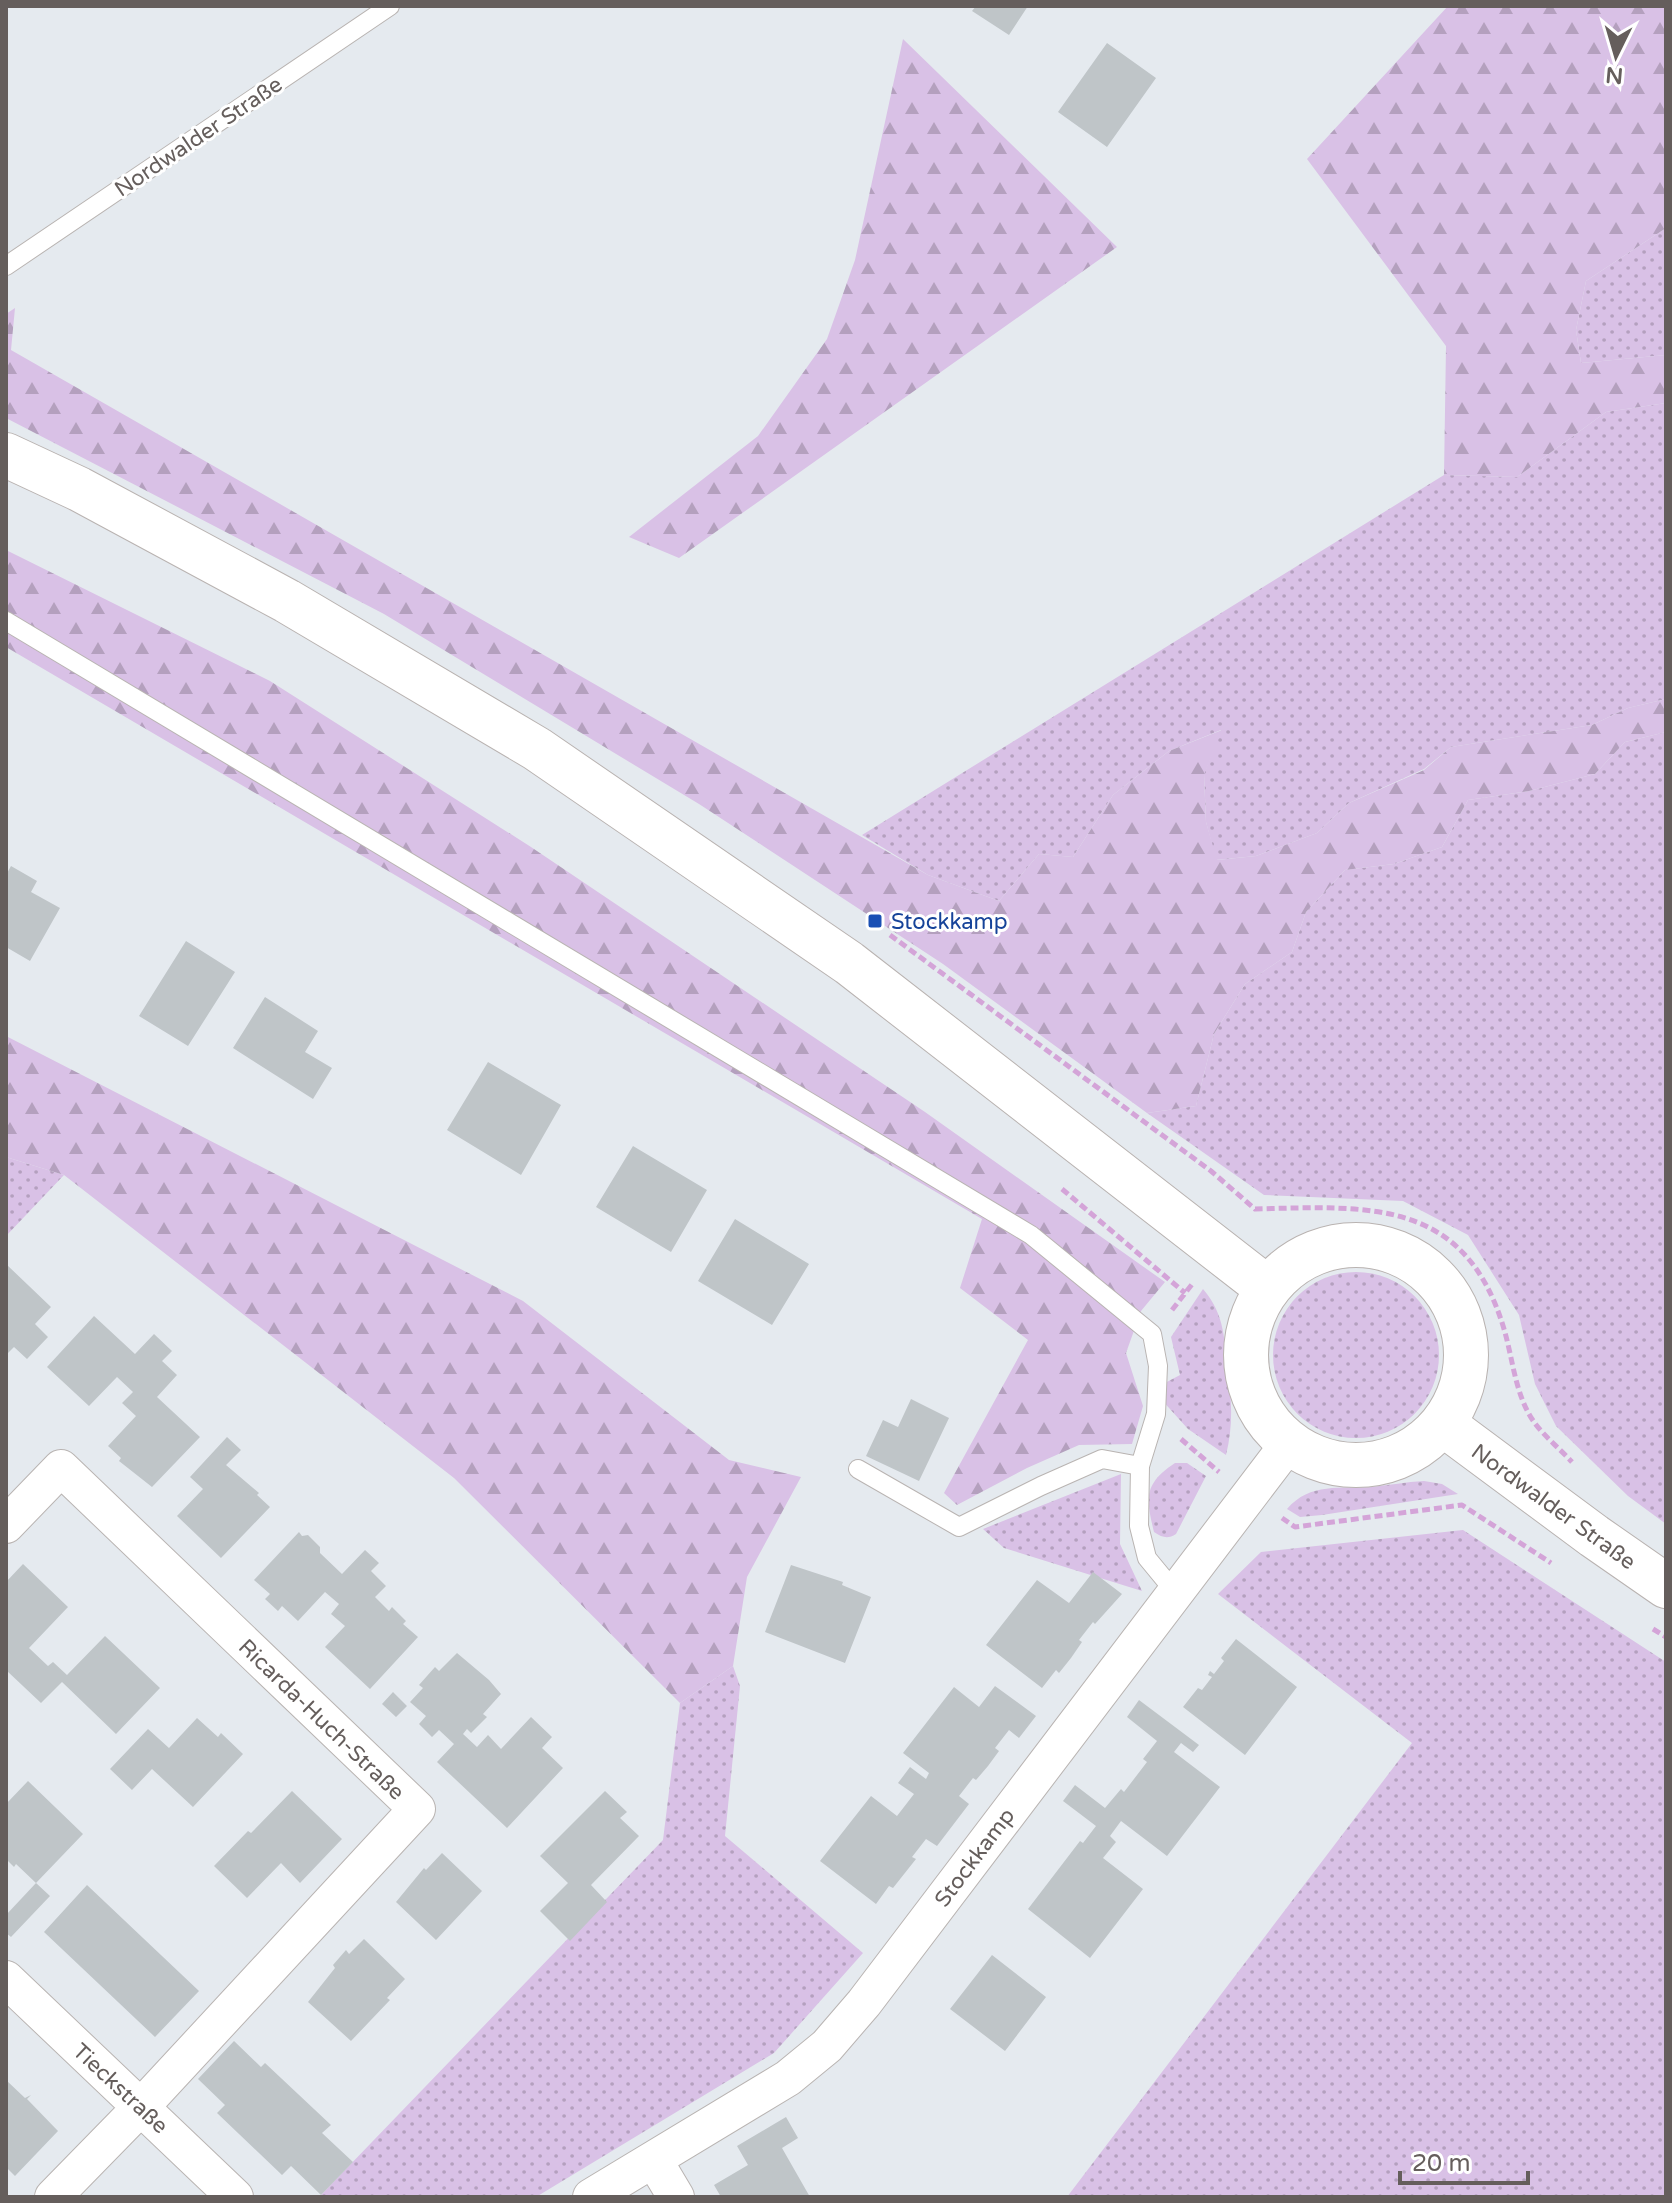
<svg xmlns="http://www.w3.org/2000/svg" width="1672" height="2203" viewBox="0 0 1672 2203" font-family="'Varela Round',sans-serif">
<style>
.grass{fill:url(#grass-dots)}
.forest{fill:url(#forest-firs)}
.building{fill:#bfc5c8}
.lines{fill:none;stroke-linecap:round;stroke-linejoin:round}
.lane-casing{stroke:#b9b4b2;stroke-width:20}
.street-casing{stroke:#b9b4b2;stroke-width:38}
.secondary-casing{stroke:#b9b3b1;stroke-width:46}
.path{stroke:#d4a4d8;stroke-width:5;stroke-dasharray:8 4;stroke-linecap:butt}
.lane{stroke:#fff;stroke-width:18}
.street{stroke:#fff;stroke-width:36}
.secondary{stroke:#fff;stroke-width:44}
.transit-dot{fill:#1a4fb4;stroke:#fff;stroke-width:3}
.labels{text-anchor:middle;stroke-width:6;stroke-linejoin:round;paint-order:stroke}
.street-label{font-size:22px;fill:#655e5c;stroke:#fff}
.transit-label{font-size:22px;fill:#164399;stroke:#fff;text-anchor:start}
</style>
<defs>
<pattern id="grass-dots" width="8" height="8" patternUnits="userSpaceOnUse" patternTransform="scale(2)"><rect width="8" height="8" fill="#d9c1e6"/><path d="M2 2h.1M6 6h.1" fill="none" stroke="#b4a0be" stroke-width="1.8" stroke-linecap="round"/></pattern>
<pattern id="forest-firs" width="22" height="20" patternUnits="userSpaceOnUse" patternTransform="scale(2)"><rect width="22" height="20" fill="#d9c1e6"/><path d="M5 1l3.5 6h-7zM16 11l3.5 6h-7z" fill="#b4a0be"/></pattern>
</defs>
<rect width="100%" height="100%" fill="#e5eaef"/>
<path class="grass" d="M1666,228V355L1581,363L1576,330L1586,281Z
M1666,403V699L1628,708L1592,725L1451,747L1424,769L1349,803L1317,833L1256,856L1216,860L1206,822L1204,774L1221,730L1169,751L1113,795L1073,857L1039,854L999,901L928,875L862,835L1444,475L1517,477L1606,412Z
M1666,732V1524L1628,1496L1556,1426L1535,1384L1519,1315L1468,1235L1403,1201L1264,1195L1147,1113L1196,1106L1214,1034L1245,984L1292,952L1306,912L1345,870L1394,864L1442,847L1468,800L1529,791L1595,774L1625,742Z
M6,1157L64,1175L6,1236Z
M1273 1355a83 83 0 1 1 166 0a83 83 0 1 1-166 0Z
M1203,1289C1226,1316 1224,1341 1228,1373C1232,1402 1233,1427 1226,1455L1188,1429L1160,1398L1163,1384L1180,1375L1171,1337Z
M1175,1463H1187L1206,1476L1176,1534C1168,1539 1163,1538 1154,1532C1146,1499 1143,1484 1175,1463Z
M1121,1474L1120,1544L1142,1591L1004,1548L983,1529Z
M1424,1481L1442,1484L1458,1494L1322,1515L1300,1517L1287,1509C1310,1482 1341,1489 1372,1487C1389,1485 1406,1482 1424,1481Z
M1463,1530L1666,1662V2197H1067L1412,1743L1218,1594L1261,1552Z
M733,1666L740,1686L725,1836L863,1953L774,2053L536,2197H319L663,1840L680,1703Z"/>
<path class="forest" d="M1448,6H1666V228L1586,281L1576,330L1581,363L1666,355V403L1606,412L1517,477L1444,475L1446,346L1307,159Z
M903,39L1117,247L679,558L629,537L758,436L827,339L855,260Z
M15,308L11,350L928,875L999,901L1039,854L1073,857L1113,795L1169,751L1222,730L1204,775L1206,822L1217,860L1256,856L1317,833L1349,803L1424,770L1451,747L1592,725L1628,708L1666,699V732L1625,742L1595,774L1529,791L1468,800L1442,847L1394,864L1345,870L1306,912L1292,952L1245,984L1214,1034L1196,1106L1147,1113L943,964L699,804L384,614L6,418V314Z
M6,550L270,681L531,847L925,1112L1165,1282L1141,1311L1126,1353L1143,1406L1132,1444L1079,1445L1027,1468L957,1505L944,1493L1028,1340L960,1288L982,1219L6,647Z
M6,1036L523,1301L729,1460L801,1477L747,1577L733,1666L680,1703L454,1478L64,1175L6,1157Z"/>
<path class="building" d="M976,6H1028L1009,35L972,11Z
M1107,43L1156,78L1107,147L1058,112Z
M11,866L37,881L31,892L60,908L30,961L6,947V875Z
M186,941L235,972L188,1046L139,1016Z
M265,997L318,1031L305,1052L332,1068L313,1099L233,1048Z
M488,1062L561,1105L521,1175L447,1130Z
M633,1146L707,1190L671,1252L596,1207Z
M735,1219L809,1264L772,1325L698,1281Z
M6,1264L51,1307L35,1324L48,1337L27,1359L14,1347L6,1355Z
M94,1316L135,1354L154,1334L172,1351L162,1361L177,1375L157,1397L200,1437L152,1487L119,1461L121,1458L108,1446L136,1416L122,1403L133,1392L117,1377L89,1406L47,1367Z
M911,1399L949,1418L919,1481L866,1456L883,1420L898,1427Z
M227,1437L241,1450L226,1465L259,1493L257,1495L270,1507L221,1558L177,1516L203,1489L190,1477Z
M299,1532L302,1536L308,1535L320,1547V1553L342,1574L365,1550L379,1563L371,1571L386,1586L375,1597L389,1611L392,1607L406,1621L403,1624L418,1637L370,1689L325,1647L345,1626L331,1614L339,1604L325,1592L298,1621L282,1606L278,1611L265,1599L270,1594L254,1580Z
M23,1564L68,1607L29,1648L48,1666L53,1662L67,1675L105,1636L160,1688L116,1734L62,1682L41,1703L6,1670V1582Z
M791,1565L843,1582L842,1585L871,1597L845,1663L765,1632Z
M1093,1572L1122,1594L1095,1624L1093,1622L1079,1640L1082,1642L1071,1658L1059,1673L1056,1670L1042,1688L986,1645L1037,1580L1069,1603Z
M1236,1639L1297,1687L1245,1755L1183,1707L1198,1688L1202,1690L1212,1677L1208,1675L1210,1671L1214,1674L1224,1661L1221,1658Z
M457,1653L489,1680L501,1694L483,1714L487,1717L471,1733L467,1729L463,1734L477,1747L488,1735L501,1749L531,1717L552,1737L542,1748L563,1768L507,1828L437,1762L454,1744L439,1730L432,1737L419,1724L426,1716L410,1702L423,1688L419,1685L435,1667L439,1671Z
M995,1686L1036,1716L1019,1738L1009,1730L995,1748L999,1751L988,1766L976,1780L973,1778L959,1796L969,1804L937,1846L926,1839L912,1857L916,1859L893,1888L889,1886L876,1904L820,1861L871,1796L897,1816L914,1794L898,1783L910,1767L926,1779L929,1773L903,1753L954,1687L979,1707Z
M393,1692L407,1706L396,1717L382,1704Z
M1139,1700L1199,1745L1193,1752L1181,1743L1174,1752L1220,1787L1167,1856L1121,1821L1110,1836L1116,1842L1103,1858L1143,1889L1090,1958L1028,1909L1080,1841L1083,1843L1096,1826L1063,1801L1075,1785L1105,1808L1121,1789L1124,1792L1147,1762L1143,1759L1157,1741L1127,1717Z
M197,1718L218,1737L221,1733L243,1754L193,1807L152,1769L132,1790L110,1769L148,1729L169,1748Z
M28,1781L83,1834L36,1883L16,1864L14,1867L6,1859V1804Z
M292,1791L342,1839L300,1883L281,1863L247,1898L214,1866L248,1831L251,1833Z
M605,1791L627,1812L620,1818L639,1836L591,1885L607,1902L570,1941L540,1911L568,1883L540,1856Z
M442,1853L482,1891L436,1940L396,1902L424,1868L426,1870Z
M36,1883L50,1896L11,1937L6,1933V1915Z
M87,1885L199,1991L155,2037L44,1932Z
M364,1939L405,1979L387,1998L390,2000L351,2041L308,2002L335,1968L333,1965L346,1950L349,1954Z
M992,1955L1046,1997L1005,2051L950,2009Z
M234,2041L261,2067L265,2063L331,2125L322,2133L353,2162L321,2195L291,2166L282,2175L217,2113L225,2105L198,2079Z
M6,2080L25,2098L31,2095L27,2099L58,2131L15,2176L6,2167Z
M786,2117L798,2138L782,2148L810,2197H721L714,2185L748,2165L737,2146Z"/>
<g class="lines">
<g class="lane-casing">
<path id="lane" d="M6,266L390,6
M6,621L1031,1235L1152,1334L1158,1366L1156,1414L1140,1466L1139,1526L1147,1558L1175,1592
M858,1469L959,1527L1041,1486L1102,1459L1140,1466"/>
</g>
<g class="street-casing">
<path id="street" d="M6,1525L61,1468L417,1809L140,2108L53,2197
M6,1979L235,2197
M654,2160L676,2197
M591,2197L788,2078L827,2046L864,2003L1289,1443"/>
</g>
<g class="secondary-casing">
<path id="secondary" d="M6,455L79,489L287,601L537,749L849,963L1267,1288
M1246 1355a110 110 0 1 1 220 0a110 110 0 1 1-220 0Z
M1443,1424L1594,1536L1666,1586"/>
</g>
<path class="path" d="M890,935L1211,1171L1255,1209C1369,1206 1465,1198 1504,1329C1513,1359 1515,1395 1534,1422C1544,1436 1560,1449 1572,1462
M1062,1189L1185,1293
M1172,1310L1193,1283
M1181,1439L1219,1472
M1282,1518L1295,1527L1462,1505L1551,1563
M1653,1629L1666,1637"/>
<use href="#lane" class="lane"/>
<use href="#street" class="street"/>
<use href="#secondary" class="secondary"/>
</g>
<rect class="transit-dot" x="867" y="913" width="16" height="16" rx="4"/>
<g class="labels">
<g class="street-label">
<text transform="translate(198 136) rotate(-34)" y="8">Nordwalder Straße</text>
<text transform="translate(1554 1506) rotate(36)" y="8">Nordwalder Straße</text>
<text transform="translate(322 1719) rotate(44)" y="8">Ricarda-Huch-Straße</text>
<text transform="translate(974 1857) rotate(-53)" y="8">Stockkamp</text>
<text transform="translate(121 2088) rotate(43)" y="8">Tieckstraße</text>
</g>
<g class="transit-label">
<text x="891" y="929">Stockkamp</text>
</g>
</g>
<rect width="1672" height="2203" fill="none" stroke="#655e5c" stroke-width="16"/>
<g transform="translate(1616 56) rotate(185)" stroke="#ffffff" stroke-width="6" paint-order="stroke">
<path d="M0-6L14 30L0 20L-14 30Z" fill="#655e5c"/>
<text y="-12" font-size="22" font-weight="bold" text-anchor="middle" fill="#655e5c">N</text>
</g>
<path d="M1400 2171v12h128v-12" fill="none" stroke="#655e5c" stroke-width="4"/>
<text x="1412" y="2171" font-size="24" fill="#655e5c" stroke="#ffffff" stroke-width="6" paint-order="stroke">20 m</text>
</svg>
